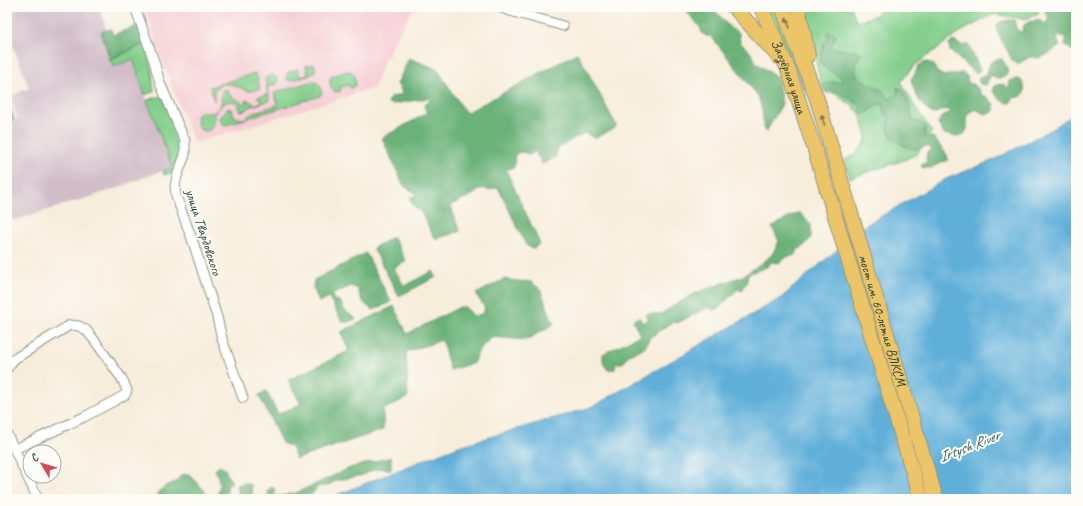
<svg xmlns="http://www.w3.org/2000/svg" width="1083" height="506" viewBox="0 0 1083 506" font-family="Caveat,sans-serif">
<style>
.built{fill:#f6cfd5}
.industrial{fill:#d1bdc8}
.green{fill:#84cf8c;stroke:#528660}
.forest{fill:#6bb278;stroke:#457856}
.water{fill:#5eafd9;stroke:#3e7686}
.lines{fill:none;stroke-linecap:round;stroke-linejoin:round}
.minor-casing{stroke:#8b9588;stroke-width:11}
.primary-casing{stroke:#8b9588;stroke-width:16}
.minor{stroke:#fff;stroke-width:9}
.primary{stroke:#edc569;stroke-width:14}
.oneway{fill:#7c7a4c}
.labels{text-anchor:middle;stroke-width:4;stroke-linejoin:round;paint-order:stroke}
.street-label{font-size:14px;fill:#1f3d34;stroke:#fdfcf7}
.water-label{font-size:15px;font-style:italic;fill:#325f66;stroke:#fdfcf7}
</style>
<rect width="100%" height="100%" fill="#fdfcf7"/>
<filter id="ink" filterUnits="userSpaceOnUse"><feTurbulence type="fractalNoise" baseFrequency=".025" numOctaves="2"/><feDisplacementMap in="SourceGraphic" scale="8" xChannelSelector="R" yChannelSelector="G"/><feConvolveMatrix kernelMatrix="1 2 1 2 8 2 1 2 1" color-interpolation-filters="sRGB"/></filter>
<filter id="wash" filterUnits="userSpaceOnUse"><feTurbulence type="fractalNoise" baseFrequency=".012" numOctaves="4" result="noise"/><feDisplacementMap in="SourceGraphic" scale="16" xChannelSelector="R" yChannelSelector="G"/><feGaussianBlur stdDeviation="0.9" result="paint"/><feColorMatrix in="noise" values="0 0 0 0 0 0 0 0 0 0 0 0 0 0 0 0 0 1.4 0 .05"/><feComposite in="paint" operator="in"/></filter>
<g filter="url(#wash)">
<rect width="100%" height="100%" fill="#f7eddb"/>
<path class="built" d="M144,7H415L406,20L393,43L388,57H385L374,88L194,143L171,85Z"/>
<path class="industrial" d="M23,7H99L107,30L101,32L113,67L133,59L146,98L172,167L109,191L13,221L7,206V134L17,117L10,96L29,88L7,30V13Z"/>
<path class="green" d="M765,7H774L784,31L807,96L791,60Z
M804,7H851L857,22L876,15L882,7H1037L1039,14L1024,19L994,14L960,32L938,48L914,66L901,82L917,110L932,131L917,154L904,160L850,178L845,160L854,155L860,149L866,141V132L859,112L850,104L821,85Z
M145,44L152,71L154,90L153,92L145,95L133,59L113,67L110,59Z
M314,64C315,66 316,69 315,71C313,76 297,79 292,80L289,81L286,78L288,72L298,69L300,77L308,75L306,66Z
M348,71H350L354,74L356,84L353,87L350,88L349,85L340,87L341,91L336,92L333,91L330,84V78L332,76Z
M256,73L260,89L252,91H248L230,84H224L215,89L214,94V101L210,87Z
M273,75L277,78L278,81L276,84L267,87L270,100L250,107L246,110L241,111L238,105L236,102L229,101L222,105L214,115C215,122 216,129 206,131C204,131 202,131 200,129C197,127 197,120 196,116C199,109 206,113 213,113C225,105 220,102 222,91C224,89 227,89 230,91L228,94L244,104L247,100L255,104H258L261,99L257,97L268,94L265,78Z
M313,81L319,84L322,92L320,96L226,125L223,124L220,121L221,116L228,108L232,110L234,116L238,118L244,119L254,112L278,105L274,93Z
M162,96L183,143V154L175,172L164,175L163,171L172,167L147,100Z"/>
<path class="forest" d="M683,7H712L730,28L739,33L740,43L746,47L753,56L756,63L773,74L778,82L782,104L766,132L764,130L762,109L758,96L711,36H706L702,33L700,27Z
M1043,7H1076V50H1071L1065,45L1066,41L1064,36H1058L1057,40L1060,46L1048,54L1040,58L1030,57L1017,64L1012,61C1008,48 999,40 996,27C1001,20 1006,20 1015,20C1015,26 1015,30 1022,32C1023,21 1030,22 1039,20L1045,24L1049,19Z
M139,25L145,44L110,59L101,32L111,29L113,35Z
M828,32L836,34L835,39L831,44L834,48C842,49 850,52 858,51L862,54C854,61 855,67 857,76L868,83L877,87L884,92L889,99L897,95V87L903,90L909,104L913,121L921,122L925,126V138L933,137L947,155L948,160L930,168H923L921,165L927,162V160L926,159L927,152L932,150C927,143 922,149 915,149C907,149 892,140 889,133C887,129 889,122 889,117L883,112L884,105L879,104L865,114L861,113L860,105L838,92L826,93L823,89L824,84L833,82H841L842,78L822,66L820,59L824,43L828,39L827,35Z
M953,41L963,46L968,44L980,69L979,72L976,74L950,51L949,44Z
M577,53L584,65L616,125L615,128L595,138L585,133L582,134L558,148L556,157L542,164L535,151L530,155L524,152L516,153L514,159L515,163L514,167L506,170L540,244L533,249L526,245L498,187L488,190L482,188L474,194L451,205L454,218L460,231L436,239C430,232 428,224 423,216C418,206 413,210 410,197L416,196V193L404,186L382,138L427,113L424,106L430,100L428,98L393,104L388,103L390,98L402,94L401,90L397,84L409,58L437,69L466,113Z
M997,59H1002C1008,68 1012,76 998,79L994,76H990L986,85L980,84L978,79L980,76L986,75L990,63Z
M926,62L933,64L937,72L944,76C950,74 957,75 963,72L967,76L968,83C976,84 979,89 982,96H986L994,104V111C987,117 982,112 975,109L968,113L967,121V129L963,136H954L944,134L938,124L940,119L950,112L946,109L933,114C920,106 915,94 911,79L915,74L918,66Z
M1016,79L1021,80C1022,82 1023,83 1024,86C1026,93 1022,99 1014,97L1013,100L1010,103C1001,102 998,98 993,91L995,86C1001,83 1004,84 1009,88L1010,81Z
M7,99H8L14,119L7,130Z
M799,212L811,225V238L802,248L798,249C795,259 791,254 785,258C782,259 781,261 779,263L772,262L767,267L751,273L747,277V283L744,286L742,291L738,289L719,308L713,310L709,307L677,323L673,322L650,337L645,347L627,356L626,360L622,363H616L615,369L608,370L603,363V354L640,335L633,320L639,317L643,323L647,321V314H661L673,306L698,292L743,276L766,260L773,253L779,241L772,227Z
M393,237L406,261L394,268L404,286L433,271L436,277L399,296L373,248Z
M366,253L391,302L373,310C364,304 360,300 358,289L351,286L333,294L334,299L341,302C342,311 350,314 356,319L348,322H342L329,297L319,302L313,287L314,280Z
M504,279L516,281L531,282L540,289L554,324L526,340L492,337L479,350L473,363L450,370L442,340L406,352L408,397L383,410V430L296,459L291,447L282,443L259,395L266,391L278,414L301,404L288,380L349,351L341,332L394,306L407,334L460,307H465L474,316L482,314L485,308L476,294Z
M391,457V470C383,467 375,468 367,473C364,474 361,476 358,476C351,478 344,478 336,481C327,485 330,487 319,486L312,494L306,495L300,499H271L267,491L271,487L275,489L274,493L276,497L296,493L350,468Z
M220,466L226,470V474L232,482L227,486V492L223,496V499H218L216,495C222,486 219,479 215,469Z
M189,474L205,491L204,499H158V492L167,485L176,482L181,475Z
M244,483L251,485L253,499H236L235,495L239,493L237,485Z"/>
<path class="water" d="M1076,113V499H327L456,447L592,407L781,298L866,225L946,179L994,160L1052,129Z"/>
</g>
<g filter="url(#ink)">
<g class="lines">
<g class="minor-casing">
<path id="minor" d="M135,7L154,61L160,83L185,141V155L177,176L175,186L176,196L193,242L217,317L222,339L243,398
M499,7C520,15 542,19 563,26
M7,369L14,359L70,325L79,326L86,330L95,341L122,379L127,390L125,395L84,417L15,449
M7,434L38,499"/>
</g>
<g class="primary-casing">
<g id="primary">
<path d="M734,7L779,57"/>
<path id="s1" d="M761,7L788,69L814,147L921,499"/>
<path id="s2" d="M782,7L787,20L817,99L936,499"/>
<path d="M798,7L808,55"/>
</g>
</g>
<use href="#minor" class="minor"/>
<use href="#primary" class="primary"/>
</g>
<defs><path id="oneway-solid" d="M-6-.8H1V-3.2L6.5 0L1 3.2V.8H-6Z"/></defs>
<g class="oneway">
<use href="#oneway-solid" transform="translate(788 23) rotate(-111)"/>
<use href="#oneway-solid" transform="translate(823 120) rotate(-107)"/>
</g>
</g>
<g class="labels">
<g class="street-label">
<text dy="5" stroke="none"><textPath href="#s1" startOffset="75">Заозёрная улица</textPath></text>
<text transform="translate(204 232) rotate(72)" y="5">улица Твардовского</text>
<text dy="5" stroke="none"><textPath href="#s2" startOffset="329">мост им. 60-летия ВЛКСМ</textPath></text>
</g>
<g class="water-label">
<text transform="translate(969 446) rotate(-21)" y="5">Irtysh River</text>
</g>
</g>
<rect width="1083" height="506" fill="none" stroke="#fdfcf7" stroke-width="24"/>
<g transform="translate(42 464) rotate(308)"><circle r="19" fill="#fdfcf7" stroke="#a4b0a9"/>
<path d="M0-3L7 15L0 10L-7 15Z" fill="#d1495b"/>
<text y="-6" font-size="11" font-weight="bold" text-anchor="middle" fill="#1f3d34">С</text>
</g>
</svg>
